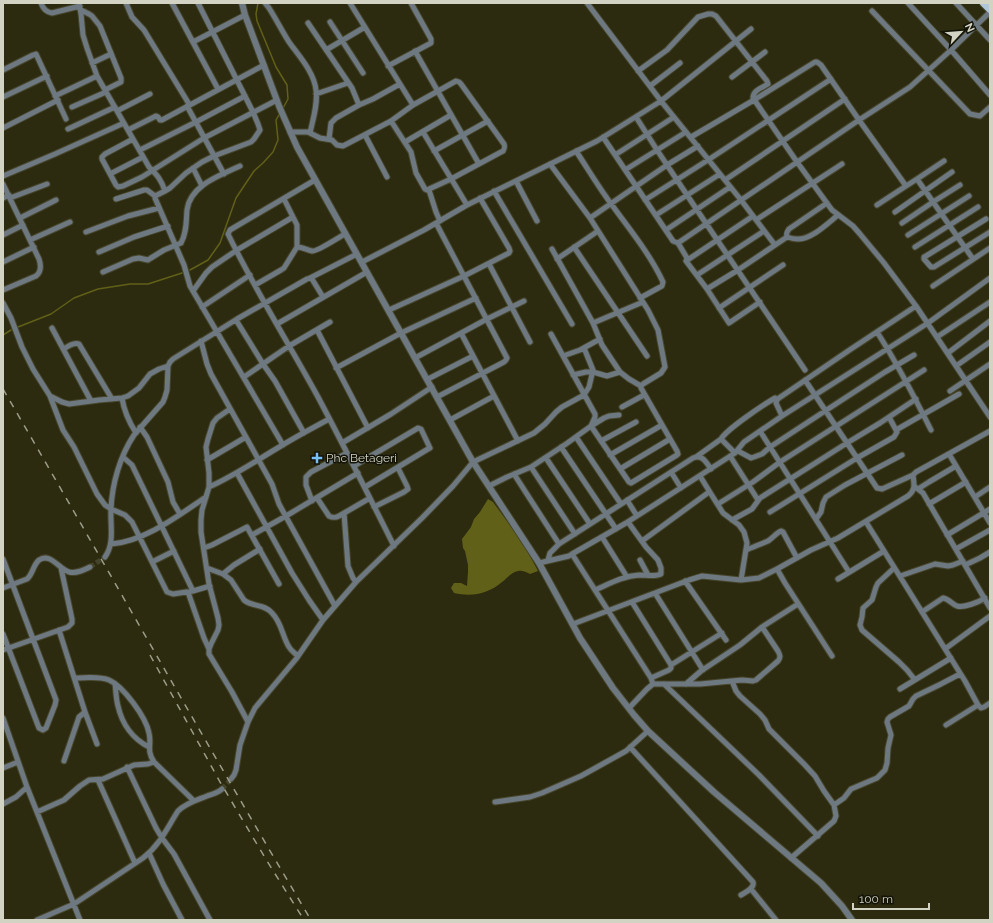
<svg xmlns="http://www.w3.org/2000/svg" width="993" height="923" viewBox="0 0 993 923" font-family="Raleway,sans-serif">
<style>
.water{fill:#616018}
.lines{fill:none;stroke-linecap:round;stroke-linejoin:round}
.stream{stroke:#616018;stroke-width:1.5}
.minor-tunnel{stroke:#45442b;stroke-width:5;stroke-dasharray:5 2.5;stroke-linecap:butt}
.minor-casing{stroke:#47462c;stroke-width:7}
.tertiary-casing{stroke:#47462c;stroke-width:8}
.primary-casing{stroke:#47462c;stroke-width:10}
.minor{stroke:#6d7881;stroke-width:5}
.tertiary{stroke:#6d7881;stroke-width:6}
.primary{stroke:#b0c7da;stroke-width:8}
.rail{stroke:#9c9d88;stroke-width:1.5;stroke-dasharray:7 7;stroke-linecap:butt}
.poi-dot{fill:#78bff7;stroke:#131308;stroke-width:1.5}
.labels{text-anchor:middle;stroke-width:3;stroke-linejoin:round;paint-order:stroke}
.poi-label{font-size:12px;fill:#d2d3c2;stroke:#131308;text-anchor:start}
</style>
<rect width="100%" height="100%" fill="#2c2b10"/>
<path class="water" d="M488,499L493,502L523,543L538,571L530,574C526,572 522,570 518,571C512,572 506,579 502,582C488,594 472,597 454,593L451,588L454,583H461L467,586L468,572V565L465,551L463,548L462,539L471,527L474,519L480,512Z"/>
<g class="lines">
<path class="stream" d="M258,3L256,14L257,21L276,67L287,85L288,99L282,110
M190,270L208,260L220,243L236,198L254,171L263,163L273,152L278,140L276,120L280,113
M18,327L51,314L74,298L98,289L130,284H148L182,273
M3,335L11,330"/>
<path class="minor-tunnel" d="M90,567L105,557
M222,789L231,779"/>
<g class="minor-casing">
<path id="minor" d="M41,3C43,9 46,12 52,13L80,6
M79,3L81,14L83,35L87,48L97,76L149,167C157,175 161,179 165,191L155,196V198L184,265L190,286L217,332L283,445
M126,3L132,17L144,30L189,104L187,106L224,174
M172,3L218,89
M265,3L269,8C276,19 282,31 289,42C299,56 314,72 316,90C318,104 313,119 310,133
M350,3L413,105
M908,3L951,50L990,95
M956,3L990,40
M81,10L89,14L92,16L100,26L121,78V82L105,90
M872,11L970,114L980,116L990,107
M330,22L363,73
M308,23L352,88L359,105
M751,29L661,101L741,200L775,245
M193,42L245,15
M326,50L365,27
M415,51L479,164
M92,63L111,54
M388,66L431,43V39L411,3
M3,70L33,55L36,54L66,119
M638,71L667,50L698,17L708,14H712L716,16L767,81L768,84C762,88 753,90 753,98L797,162L829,206L832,210L853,226L860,234L884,263L916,306L990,417
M732,77L765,52
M650,86L680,63
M316,94L348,83
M55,96L97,76
M3,97L47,76
M72,107L106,92
M117,111L150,94
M636,117L657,150L697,210L805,370
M3,128L58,100
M68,129L115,107
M128,130L156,116L158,117L160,120H162L264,65
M290,132H308L320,138L332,140L337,145L343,146L391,121L413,105L456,81L459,82L461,84L504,144C505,147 505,148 503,151L451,179L427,190L425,189L416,173L411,152L391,121
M423,132L467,205
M365,135L387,177
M603,137L673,241L678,243L859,120L821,65L817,62H815L754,100L691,137
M133,139L105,154L102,157V159L116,185L118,187L123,186L142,177L204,138L277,100
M329,139L331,123L336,118L359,105L373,99L400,84
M405,142L451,115
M140,150L196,122L245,96
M434,151L488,121
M576,151C588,169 599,188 612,205C630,230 650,254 663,282L662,286L640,298
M615,155L674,117
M550,164L590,218L648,310L658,330L665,367L661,373L643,384L641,386V388L677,451L678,454L677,455L631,483L629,482L591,426L595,417V414L551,334
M193,168L202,186
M625,170L686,132
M110,174L143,157
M3,176L55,154L124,123
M917,179L944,161
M315,180L235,227L230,230L228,234C255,290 288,342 318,397C344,446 369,496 394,546
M725,180L845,99
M516,181L537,221
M3,184L39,259C41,265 41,272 36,276L3,290
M429,190L436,212L440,221
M165,191L170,188L186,173L202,162L214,156L251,142L254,139L260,130L258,124L253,112L198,3
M494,191L572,324
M3,198L9,195
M10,198L47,184
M116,199L144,190H147L155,196
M645,200L708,160L831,79
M877,205L906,186
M895,212L952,172
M656,215L720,174
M20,218L56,200
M590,218L667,165L698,146
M986,219L926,256L924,257V259L931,267H934L990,232
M756,220L842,164
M436,223L507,358L506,360L504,362L437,397
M902,223L933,202L960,185
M666,230L730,187
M86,232L128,216L159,208
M3,235L23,225
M908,235L969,196
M787,237C786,233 787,232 789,229L827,203
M30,240L70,222
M678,243L687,258L686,261L707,289L729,323L760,302
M297,247C302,247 307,250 312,251C317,252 339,237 345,234
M574,247L647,356
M915,247L978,207
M552,249L593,323L602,345L620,372L629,379L641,386
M99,252L134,237L168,226
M557,259L598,231
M973,259L917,179L906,186L859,120L910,87L951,50L990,12
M686,261L753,216
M3,262L34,247
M362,262L424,230L467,205L597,141L661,101L587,3
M489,264L530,342
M103,272L133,259L139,258L148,260L151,258L164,250L181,243C187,232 186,221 187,210C190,185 221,175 240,166
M697,275L764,231
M310,278L357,254
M255,285L281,270L284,268L297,247V225L284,199
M933,286L990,248
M707,289L738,270L787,237C790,238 794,239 797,239C811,240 828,223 838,215
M193,291L206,273L212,267L237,250L293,217
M3,303L11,318L22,347L33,369L50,396L63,430L74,447L97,494L105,505L111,509L125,515L132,522L167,592L173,594L193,591L210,586
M202,307L250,275
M719,308L783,265
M389,310L464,276L509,253L510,251L509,248L480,198
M236,320L263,364L275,381L304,433
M593,323L643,302
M277,324L367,272
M52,328L91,401
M317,330L368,428
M877,332C897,363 914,396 931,430
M461,333L518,441
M937,337L990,302
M201,341L207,364L211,374L272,484L279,504L335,606
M64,349C68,346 74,342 79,344L112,399
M948,353L990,321
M563,356L580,350L600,339
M415,358L487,319L524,301
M956,366L990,342
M336,368L401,333L476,298
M573,375L586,372H593L607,376L620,372
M244,377L289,346L330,322
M428,379L473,356
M805,380L877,488L882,489L913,475
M950,391L990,364
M50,396L62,402L69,404L99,400L122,398L128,396L139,388L150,374L159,369L168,366
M122,398C124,411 129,422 136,433
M622,407L644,395
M230,409L217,418L213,423L208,439L206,447L209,473V487L202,510L201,520V532L209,584L218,618L219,625L218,630L211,644L209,649V654L232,692L248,722
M782,416L928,323L990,278
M450,420L494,396
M140,427L147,437L168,482L173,502L180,514
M896,430L959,394
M760,431L849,572
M576,437L621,504
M721,439L735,453
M601,441L636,422
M342,443L391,414L432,387
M561,447L616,529
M738,451L751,458L754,457L762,454L770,447L825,411L885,372L914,355
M949,454L990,523
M610,455L662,425
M730,456L758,500
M123,457L132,465L193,591
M696,457L721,439C727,429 763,405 775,398
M546,458L590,524
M207,460L246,437
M354,466L418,428L421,429L429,446L430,448L428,449L365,487
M531,467L575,534
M620,469L670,439
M671,472L681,488
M237,473L292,573L309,600L323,620
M514,474L559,544
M700,476L711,494L723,513L739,525L744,532L747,543L741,580
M489,486L507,477L531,467L566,444L591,426L604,418L609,416L619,415
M914,486L923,493L990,608
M209,487C234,476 257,460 281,446C297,436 313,428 329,419
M918,489L929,482L956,466
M975,497L990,487
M317,498L329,516C333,518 335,518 339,516L370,498
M627,500L637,516
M312,501L306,485V477L311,472L347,453
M718,504L753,482L780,462L924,370
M929,504L966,482
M374,507L404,492L408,489L407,486L398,468
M770,512L857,458L894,437L897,432L889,417
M344,513L348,566L353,578L356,582
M816,519L821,512L823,503L826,497L845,485L902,455
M732,520L752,509L760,498L847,443L880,423L916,399
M866,522L965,681L978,705L981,708L984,707L990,703
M252,535L286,516L358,473
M947,535L990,509
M602,537L627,577
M642,541L709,492
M111,544C144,542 179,515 206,497
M204,548L212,545L247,527L279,584
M956,549L990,530
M746,550C753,547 761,544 768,541C773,538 776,533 781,531L783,532L797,558
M572,554L651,678L653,684
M105,557C115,543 110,525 111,509C112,484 120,456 134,435L163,402L165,397L167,390L168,366L170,362L173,359L237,319L307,279L310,278L312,279L323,297
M3,559L33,639L56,700L55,705L46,728L43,730L39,728L3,634
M548,560L550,553L559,544L693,458C702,454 706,462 711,469
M640,560L648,575
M152,562L174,551
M539,563L569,556L572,554L626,523L735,453L744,442L782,416L776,403L777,400L779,398L851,349L916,306
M965,565L980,558L990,552
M207,568L223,574L231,580L244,600C252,607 265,604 272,613C282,623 282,636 289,647C291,651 295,653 298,656
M894,568L878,583L876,587L872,600L863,608L862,617L860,625L862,630L899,662L907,670L915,680
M777,569L785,583L832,656
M223,574L234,565L260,549
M900,576L935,564L948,566L953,565L963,561
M838,579L884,551
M685,581L726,640
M3,588L27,579C33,574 33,565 39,560C50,552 59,569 69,572C76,574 84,570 90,567
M595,590C609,584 623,576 639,575C646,575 655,577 661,574V568L658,560L646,547L628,522
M188,592L204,638L209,649
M655,593L703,670
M632,602L671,665V668L669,670L651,678
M922,612L943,598C949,599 952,604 957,606C964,608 979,602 985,598
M573,624L689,580L702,576L741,580L759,578L777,569L811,550L838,538L908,496C916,490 914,484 913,475L916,472L990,431
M59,630L85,712L97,744
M945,649L990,616
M3,650L68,627L72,623V619L61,568
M671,665L722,633
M75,678C86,678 99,676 109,680C123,686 146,717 149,733C152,745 146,750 154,762L194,801
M732,681L736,691L740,696L760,714L765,720L769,729L804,764L815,776L824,791L834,805L836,816L834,821L791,858
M115,684C116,691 116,699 118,706C122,724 133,739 149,747
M664,684L759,775L818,836
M686,684L701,671L740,645L762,627L798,604
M900,689L951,658
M629,708L647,689L653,684H700L742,680L753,681L756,680L778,661C781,657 780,655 778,651L762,627
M3,718L27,787L80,920
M946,725L978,705
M630,747L753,882C755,888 746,892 741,895
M64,761L79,717L85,712
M127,767L156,828L162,838L174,854L210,920
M3,768L18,762
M231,779L234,775L236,770L240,745L248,722L255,708L296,659L323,620L356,582L422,518L453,486L473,462L534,433L545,424L556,412L562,407L584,395L589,387L593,370L584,348
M98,780L135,863
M495,802L530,797L542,793L581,776L626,751L648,731
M3,804L16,797L27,787
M834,805L844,798L851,789L877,778L885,770L887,763L888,748L891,735L887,722L888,719L890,717L909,706L913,699L916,696L939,685L960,674
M37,812L64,800L80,786L89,780L103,779L134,765L148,764L154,762
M149,853L163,884L182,920
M751,889L776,920
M37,920L74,904L143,858C160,845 167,828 178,811C186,803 197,800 207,796C212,794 218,793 222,789"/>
</g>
<g class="tertiary-casing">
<path id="tertiary" d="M242,3L245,15L279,106L297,147L473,462L539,563L580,638L613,688L634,715L648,731L714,792L821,883L842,906L852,920"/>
</g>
<g class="primary-casing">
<path id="primary" d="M984,3L990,9"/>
</g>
<use href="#minor" class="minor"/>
<use href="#tertiary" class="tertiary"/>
<use href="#primary" class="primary"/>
<path class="rail" d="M3,389C106,566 206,744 311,920
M150,655L220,782L267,861L304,920"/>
</g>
<path class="poi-dot" d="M315 452h4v4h4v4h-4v4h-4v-4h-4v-4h4z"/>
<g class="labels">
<g class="poi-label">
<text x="326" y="462">Phc Betageri</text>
</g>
</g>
<rect width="993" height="923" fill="none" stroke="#d2d3c2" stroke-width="8"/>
<g transform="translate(961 32) rotate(64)" stroke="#131308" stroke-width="3" paint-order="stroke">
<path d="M0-3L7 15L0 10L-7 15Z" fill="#d2d3c2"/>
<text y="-6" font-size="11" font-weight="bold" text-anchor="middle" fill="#d2d3c2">N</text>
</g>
<path d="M853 903v6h76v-6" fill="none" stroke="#d2d3c2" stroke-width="2"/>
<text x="859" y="903" font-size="12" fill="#d2d3c2" stroke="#131308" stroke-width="3" paint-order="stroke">100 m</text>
</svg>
